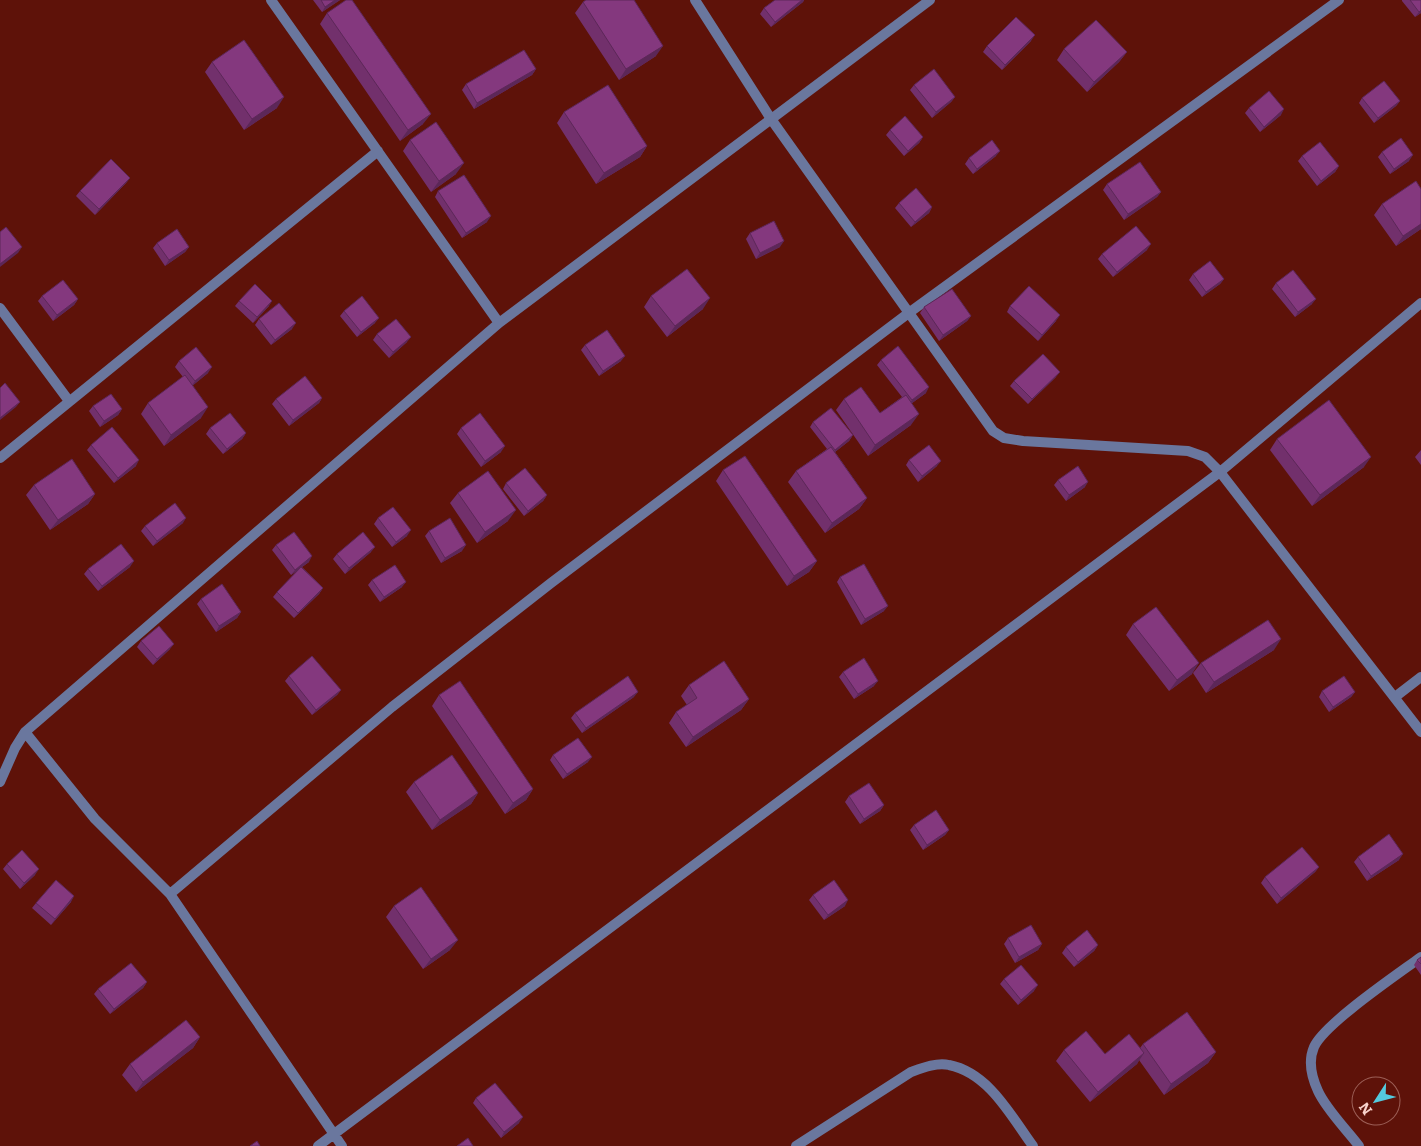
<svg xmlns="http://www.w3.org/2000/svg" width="1421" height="1146" viewBox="0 0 1421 1146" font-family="Literata,serif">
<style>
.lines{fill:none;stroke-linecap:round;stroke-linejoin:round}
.street{stroke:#6a779e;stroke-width:10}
.wall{fill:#72306c}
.shaded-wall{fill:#5c2758}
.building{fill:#84387e;stroke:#5c2758}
</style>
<rect width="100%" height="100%" fill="#5e1209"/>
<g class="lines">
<path class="street" d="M271,0L499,323
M695,0L771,119L993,431L1004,438L1023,441L1188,451L1205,457L1220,472L1421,732
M0,308L69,401
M0,458L378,151
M1395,697L1421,677
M25,732L95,819L170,894L342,1146
M0,782L15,748L25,732L499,323L930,0
M170,894L392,707L551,583L910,312L1339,0
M318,1146L1220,472L1421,303
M796,1146L911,1072C922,1068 937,1062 949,1065C989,1073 1011,1116 1033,1146
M1359,1146C1347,1130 1326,1109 1318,1091C1312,1078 1308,1061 1314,1047C1324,1024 1398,974 1421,957"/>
</g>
<path class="wall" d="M313,0H340L322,12Z
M775,0H804L803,2L771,27L760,14L764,8Z
M1402,0H1421V13L1415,17L1402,1Z
M583,2L656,56L619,80L575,13Z
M327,13L423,124L400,141L320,24Z
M1031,41L1002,70L983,52L987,46Z
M1064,49L1127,52L1119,62L1087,92L1057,60Z
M212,62L277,108L244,130L205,72Z
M536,69L532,75L474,109L462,90L466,84Z
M914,85L955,97L951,102L932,118L910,90Z
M1362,98L1400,101L1396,106L1374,123L1359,103Z
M1249,108L1281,115L1260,132L1245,113Z
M564,112L647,146L640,157L596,184L557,123Z
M890,130L923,137L919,143L904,156L886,135Z
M410,140L456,174L431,192L403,151Z
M1382,152L1409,161L1390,174L1378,157Z
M996,156L973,174L965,164L969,158Z
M1302,156L1339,166L1335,172L1317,186L1298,161Z
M130,178L126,183L95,215L76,196L80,191Z
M1107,184L1161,192L1157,197L1124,220L1103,190Z
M438,191L487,222L462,238L435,197Z
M899,203L932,207L929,213L911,227L895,208Z
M1382,204L1421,229L1396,246L1374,215Z
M750,233L780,247L756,259L746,239Z
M157,243L189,247L185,252L165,266L153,248Z
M1147,250L1113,277L1098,259L1102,254Z
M1193,274L1224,279L1220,284L1202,297L1189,280Z
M1276,283L1312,304L1295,317L1272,289Z
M42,296L78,299L74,305L53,321L38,301Z
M651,296L703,309L667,337L644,307Z
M239,301L269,306L253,323L235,306Z
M1010,306L1056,321L1038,341L1007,312Z
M924,307L971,316L967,321L939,341L920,313Z
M344,311L375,323L357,337L340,316Z
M259,319L292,329L271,345L255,325Z
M377,334L407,342L389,358L373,340Z
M585,345L621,361L599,376L581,350Z
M881,360L926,393L912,403L911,425L868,456L836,410L844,399L880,413L902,397L877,365Z
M179,361L208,373L193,385L201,418L164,446L141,414L148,403L183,377L175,367Z
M1056,377L1028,404L1010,386L1014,381Z
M322,398L319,403L289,426L272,404L276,399Z
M93,406L122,409L118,415L100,427L89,411Z
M813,422L853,435L849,441L835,452L867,498L859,509L825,533L788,482L796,471L827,449L810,427Z
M210,428L246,433L242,439L223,454L206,434Z
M461,428L501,452L481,467L457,434Z
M1277,439L1364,467L1312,506L1270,450Z
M91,445L136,466L114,483L87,450Z
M1421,450V465L1415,457Z
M909,460L937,466L918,482L906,465Z
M723,470L817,561L809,572L787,586L716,481Z
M1058,480L1085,487L1066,501L1054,485Z
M506,483L547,495L543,501L524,516L503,489Z
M34,485L95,494L88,504L50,530L26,495Z
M458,493L508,521L477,543L450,503Z
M378,518L407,536L392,547L374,524Z
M183,523L153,546L141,531L145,526Z
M429,531L462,551L441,563L425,536Z
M276,545L309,562L302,567L323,588L319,594L294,618L273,597L277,592L301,568L291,575L272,550Z
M371,552L345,574L333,559L337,554Z
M130,567L98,591L84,574L88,569Z
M840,577L884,611L861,625L837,582Z
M372,580L402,587L380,602L368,585Z
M201,599L241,612L237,618L216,632L197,604Z
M1133,624L1192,674L1169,691L1126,635Z
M141,641L170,649L153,665L137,647Z
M1274,650L1206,693L1193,673L1201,663Z
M843,672L874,686L854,699L839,677Z
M289,676L341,690L337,695L312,715L285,681Z
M689,685L749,699L741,710L686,747L669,723L676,712L687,705L681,696Z
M1322,691L1355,692L1351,697L1329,712L1319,697Z
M439,695L533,789L526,800L505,814L432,706Z
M634,697L582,733L571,718L575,713Z
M553,755L588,762L563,779L550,760Z
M414,782L478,793L471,804L432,830L406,792Z
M849,796L884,805L880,811L860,824L845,802Z
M914,825L949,830L945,835L923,850L910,830Z
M1358,857L1399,860L1367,881L1354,862Z
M7,864L35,875L20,889L3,869Z
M1319,867L1315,872L1277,904L1261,883L1265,877Z
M813,895L845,906L824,920L809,900Z
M71,902L51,925L32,908L36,903Z
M394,906L450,950L423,969L386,917Z
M1008,938L1042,944L1038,950L1015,963L1004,944Z
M1098,945L1094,951L1074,967L1062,953L1066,947Z
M1421,957V975L1414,965L1417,960Z
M1004,979L1034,991L1018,1005L1000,984Z
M147,982L143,988L110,1014L94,994L98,989Z
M200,1037L193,1048L136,1092L122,1075L130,1064Z
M1143,1044L1216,1052L1208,1063L1164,1095L1139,1060L1137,1064L1090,1102L1056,1061L1064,1050L1105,1054L1140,1048Z
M476,1098L519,1123L501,1138L473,1103Z"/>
<path class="shaded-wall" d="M335,0H340L322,12L325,7Z
M802,0H804L803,2L771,27L775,22Z
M1421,10V13L1415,17L1419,12Z
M1035,35L1031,41L1002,70L1005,65Z
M663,46L656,56L619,80L626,69Z
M1127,52L1119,62L1087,92L1094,82Z
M536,69L532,75L474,109L477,103Z
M284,97L277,108L244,130L252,119Z
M955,97L951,102L932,118L936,112Z
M1400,101L1396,106L1374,123L1378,118Z
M1284,109L1281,115L1260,132L1264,127Z
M431,114L423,124L400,141L408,130Z
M923,137L919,143L904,156L908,151Z
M647,146L640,157L596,184L604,173Z
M1000,151L996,156L973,174L977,169Z
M1413,155L1409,161L1390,174L1394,169Z
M464,163L456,174L431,192L439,181Z
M1339,166L1335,172L1317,186L1321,181Z
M130,178L126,183L95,215L99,209Z
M1161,192L1157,197L1124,220L1128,214Z
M932,207L929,213L911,227L915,222Z
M491,216L487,222L462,238L466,233Z
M1421,224V229L1396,246L1403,236Z
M784,241L780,247L756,259L760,253Z
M1151,244L1147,250L1113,277L1117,272Z
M22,247L18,253L0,267V264Z
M189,247L185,252L165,266L169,260Z
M1224,279L1220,284L1202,297L1206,292Z
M710,298L703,309L667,337L675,326Z
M78,299L74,305L53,321L57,315Z
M1316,299L1312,304L1295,317L1298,312Z
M272,301L269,306L253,323L257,317Z
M1060,315L1056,321L1038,341L1042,335Z
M971,316L967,321L939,341L943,335Z
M379,318L375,323L357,337L361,332Z
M296,323L292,329L271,345L275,340Z
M411,337L407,342L389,358L393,352Z
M625,356L621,361L599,376L603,371Z
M212,367L208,373L191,387L195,381Z
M1060,372L1056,377L1028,404L1032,399Z
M929,387L926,393L908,406L912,400Z
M322,398L319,403L289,426L293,420Z
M20,402L16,407L0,420V418Z
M208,407L201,418L164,446L171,435Z
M122,409L118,415L100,427L104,421Z
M919,414L911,425L868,456L875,445Z
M246,433L242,439L223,454L227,449Z
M853,435L849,441L831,455L835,450Z
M505,446L501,452L481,467L485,461Z
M1371,457L1364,467L1312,506L1320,495Z
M139,460L136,466L114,483L118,478Z
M941,461L937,466L918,482L922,476Z
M1088,482L1085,487L1066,501L1069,495Z
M95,494L88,504L50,530L58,520Z
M547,495L543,501L524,516L528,511Z
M867,498L859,509L825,533L832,523Z
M516,510L508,521L477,543L485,532Z
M186,518L183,523L153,546L157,541Z
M411,530L407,536L392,547L396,542Z
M466,545L462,551L441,563L445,558Z
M375,547L371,552L345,574L349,568Z
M312,556L309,562L291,575L295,570Z
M134,561L130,567L98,591L102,586Z
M817,561L809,572L787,586L794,576Z
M406,582L402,587L380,602L384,597Z
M323,588L319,594L294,618L298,613Z
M888,606L884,611L861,625L865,619Z
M241,612L237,618L216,632L219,626Z
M1281,639L1274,650L1206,693L1214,682Z
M174,644L170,649L153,665L157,659Z
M1199,663L1192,674L1169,691L1177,680Z
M878,681L874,686L854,699L858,694Z
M341,690L337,695L312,715L316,710Z
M638,692L634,697L582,733L586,728Z
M1355,692L1351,697L1329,712L1333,707Z
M749,699L741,710L686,747L693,737Z
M592,757L588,762L563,779L567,774Z
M533,789L526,800L505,814L513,803Z
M478,793L471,804L432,830L440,820Z
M884,805L880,811L860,824L864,819Z
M949,830L945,835L923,850L927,845Z
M1403,854L1399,860L1367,881L1371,876Z
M1319,867L1315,872L1277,904L1281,898Z
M39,869L35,875L20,889L24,883Z
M74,896L71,902L51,925L55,919Z
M848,900L845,906L824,920L828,915Z
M458,940L450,950L423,969L431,959Z
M1042,944L1038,950L1015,963L1019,957Z
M1098,945L1094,951L1074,967L1078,962Z
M147,982L143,988L110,1014L114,1009Z
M1038,985L1034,991L1018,1005L1021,1000Z
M200,1037L193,1048L136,1092L143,1082Z
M1216,1052L1208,1063L1164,1095L1171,1084Z
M1144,1053L1137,1064L1090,1102L1098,1092Z
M523,1117L519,1123L501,1138L504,1132Z"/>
<path class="building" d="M321,0H335L325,7Z
M346,0H352L431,114L408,130L327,13Z
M586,0H634L663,46L626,69L583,2Z
M775,0H802L775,22L764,8Z
M1410,0H1421V10L1419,12Z
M1016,17L1035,35L1005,65L987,46Z
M1096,20L1127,52L1094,82L1064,49Z
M244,40L284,97L252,119L212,62Z
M524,50L536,69L477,103L466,84Z
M934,69L955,97L936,112L914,85Z
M1384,81L1400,101L1378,118L1362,98Z
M608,85L647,146L604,173L564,112Z
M1269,91L1284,109L1264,127L1249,108Z
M905,116L923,137L908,151L890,130Z
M436,122L464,163L439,181L410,140Z
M1401,138L1413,155L1394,169L1382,152Z
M992,140L1000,151L977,169L969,158Z
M1320,142L1339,166L1321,181L1302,156Z
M111,159L130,178L99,209L80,191Z
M1140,162L1161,192L1128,214L1107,184Z
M464,175L491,216L466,233L438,191Z
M1416,181L1421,189V224L1403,236L1382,204Z
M916,188L932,207L915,222L899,203Z
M774,221L784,241L760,253L750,233Z
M1136,226L1151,244L1117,272L1102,254Z
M6,227L22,247L0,264V232Z
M177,229L189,247L169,260L157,243Z
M1210,261L1224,279L1206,292L1193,274Z
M687,269L710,298L675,326L651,296Z
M1293,270L1316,299L1298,312L1276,283Z
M63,280L78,299L57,315L42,296Z
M255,284L272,301L257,317L239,301Z
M1029,286L1060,315L1042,335L1010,306Z
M952,289L971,316L943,335L924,307Z
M362,296L379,318L361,332L344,311Z
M279,303L296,323L275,340L259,319Z
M396,319L411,337L393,352L377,334Z
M607,330L625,356L603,371L585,345Z
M898,346L929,387L912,400L881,360Z
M196,347L212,367L195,381L179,361Z
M1043,354L1060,372L1032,399L1014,381Z
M185,375L208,407L171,435L148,403Z
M305,376L322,398L293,420L276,399Z
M5,383L20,402L0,418V388Z
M861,387L880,413L906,395L919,414L875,445L844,399Z
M111,394L122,409L104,421L93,406Z
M1329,400L1371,457L1320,495L1277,439Z
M831,408L853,435L835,450L813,422Z
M230,413L246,433L227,449L210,428Z
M480,413L505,446L485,461L461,428Z
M112,427L139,460L118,478L91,445Z
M929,445L941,461L922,476L909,460Z
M831,447L867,498L832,523L796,471Z
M745,456L817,561L794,576L723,470Z
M72,459L95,494L58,520L34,485Z
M1078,466L1088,482L1069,495L1058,480Z
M525,468L547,495L528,511L506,483Z
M488,471L516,510L485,532L458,493Z
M175,503L186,518L157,541L145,526Z
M393,507L411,530L396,542L378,518Z
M450,518L466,545L445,558L429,531Z
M294,532L312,556L295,570L276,545Z
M363,532L375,547L349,568L337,554Z
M121,544L134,561L102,586L88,569Z
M864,564L888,606L865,619L840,577Z
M395,565L406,582L384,597L372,580Z
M301,567L323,588L298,613L277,592Z
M222,584L241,612L219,626L201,599Z
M1156,607L1199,663L1177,680L1133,624Z
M1268,620L1281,639L1214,682L1201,663Z
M159,626L174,644L157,659L141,641Z
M312,656L341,690L316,710L289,676Z
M864,658L878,681L858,694L843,672Z
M724,661L749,699L693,737L676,712L697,698L689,685Z
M628,676L638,692L586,728L575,713Z
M1344,676L1355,692L1333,707L1322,691Z
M460,681L533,789L513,803L439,695Z
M578,738L592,757L567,774L553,755Z
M452,755L478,793L440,820L414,782Z
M869,783L884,805L864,819L849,796Z
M936,810L949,830L927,845L914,825Z
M1389,834L1403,854L1371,876L1358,857Z
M1302,847L1319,867L1281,898L1265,877Z
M22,850L39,869L24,883L7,864Z
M56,880L74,896L55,919L36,903Z
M834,880L848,900L828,915L813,895Z
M421,887L458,940L431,959L394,906Z
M1031,925L1042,944L1019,957L1008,938Z
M1087,930L1098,945L1078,962L1066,947Z
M1421,957V964L1417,960Z
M131,963L147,982L114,1009L98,989Z
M1021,965L1038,985L1021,1000L1004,979Z
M1187,1012L1216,1052L1171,1084L1143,1044Z
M186,1020L200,1037L143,1082L130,1064Z
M1086,1031L1105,1054L1129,1034L1144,1053L1098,1092L1064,1050Z
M495,1083L523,1117L504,1132L476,1098Z
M468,1138L473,1146H457Z
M257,1141L260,1146H250Z"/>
<g transform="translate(1376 1101) rotate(234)"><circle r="24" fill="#5e1209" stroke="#9c5f57"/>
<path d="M0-4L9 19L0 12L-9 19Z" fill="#54cade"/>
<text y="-8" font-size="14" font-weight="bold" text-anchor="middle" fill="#f9d3cc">N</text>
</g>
</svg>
